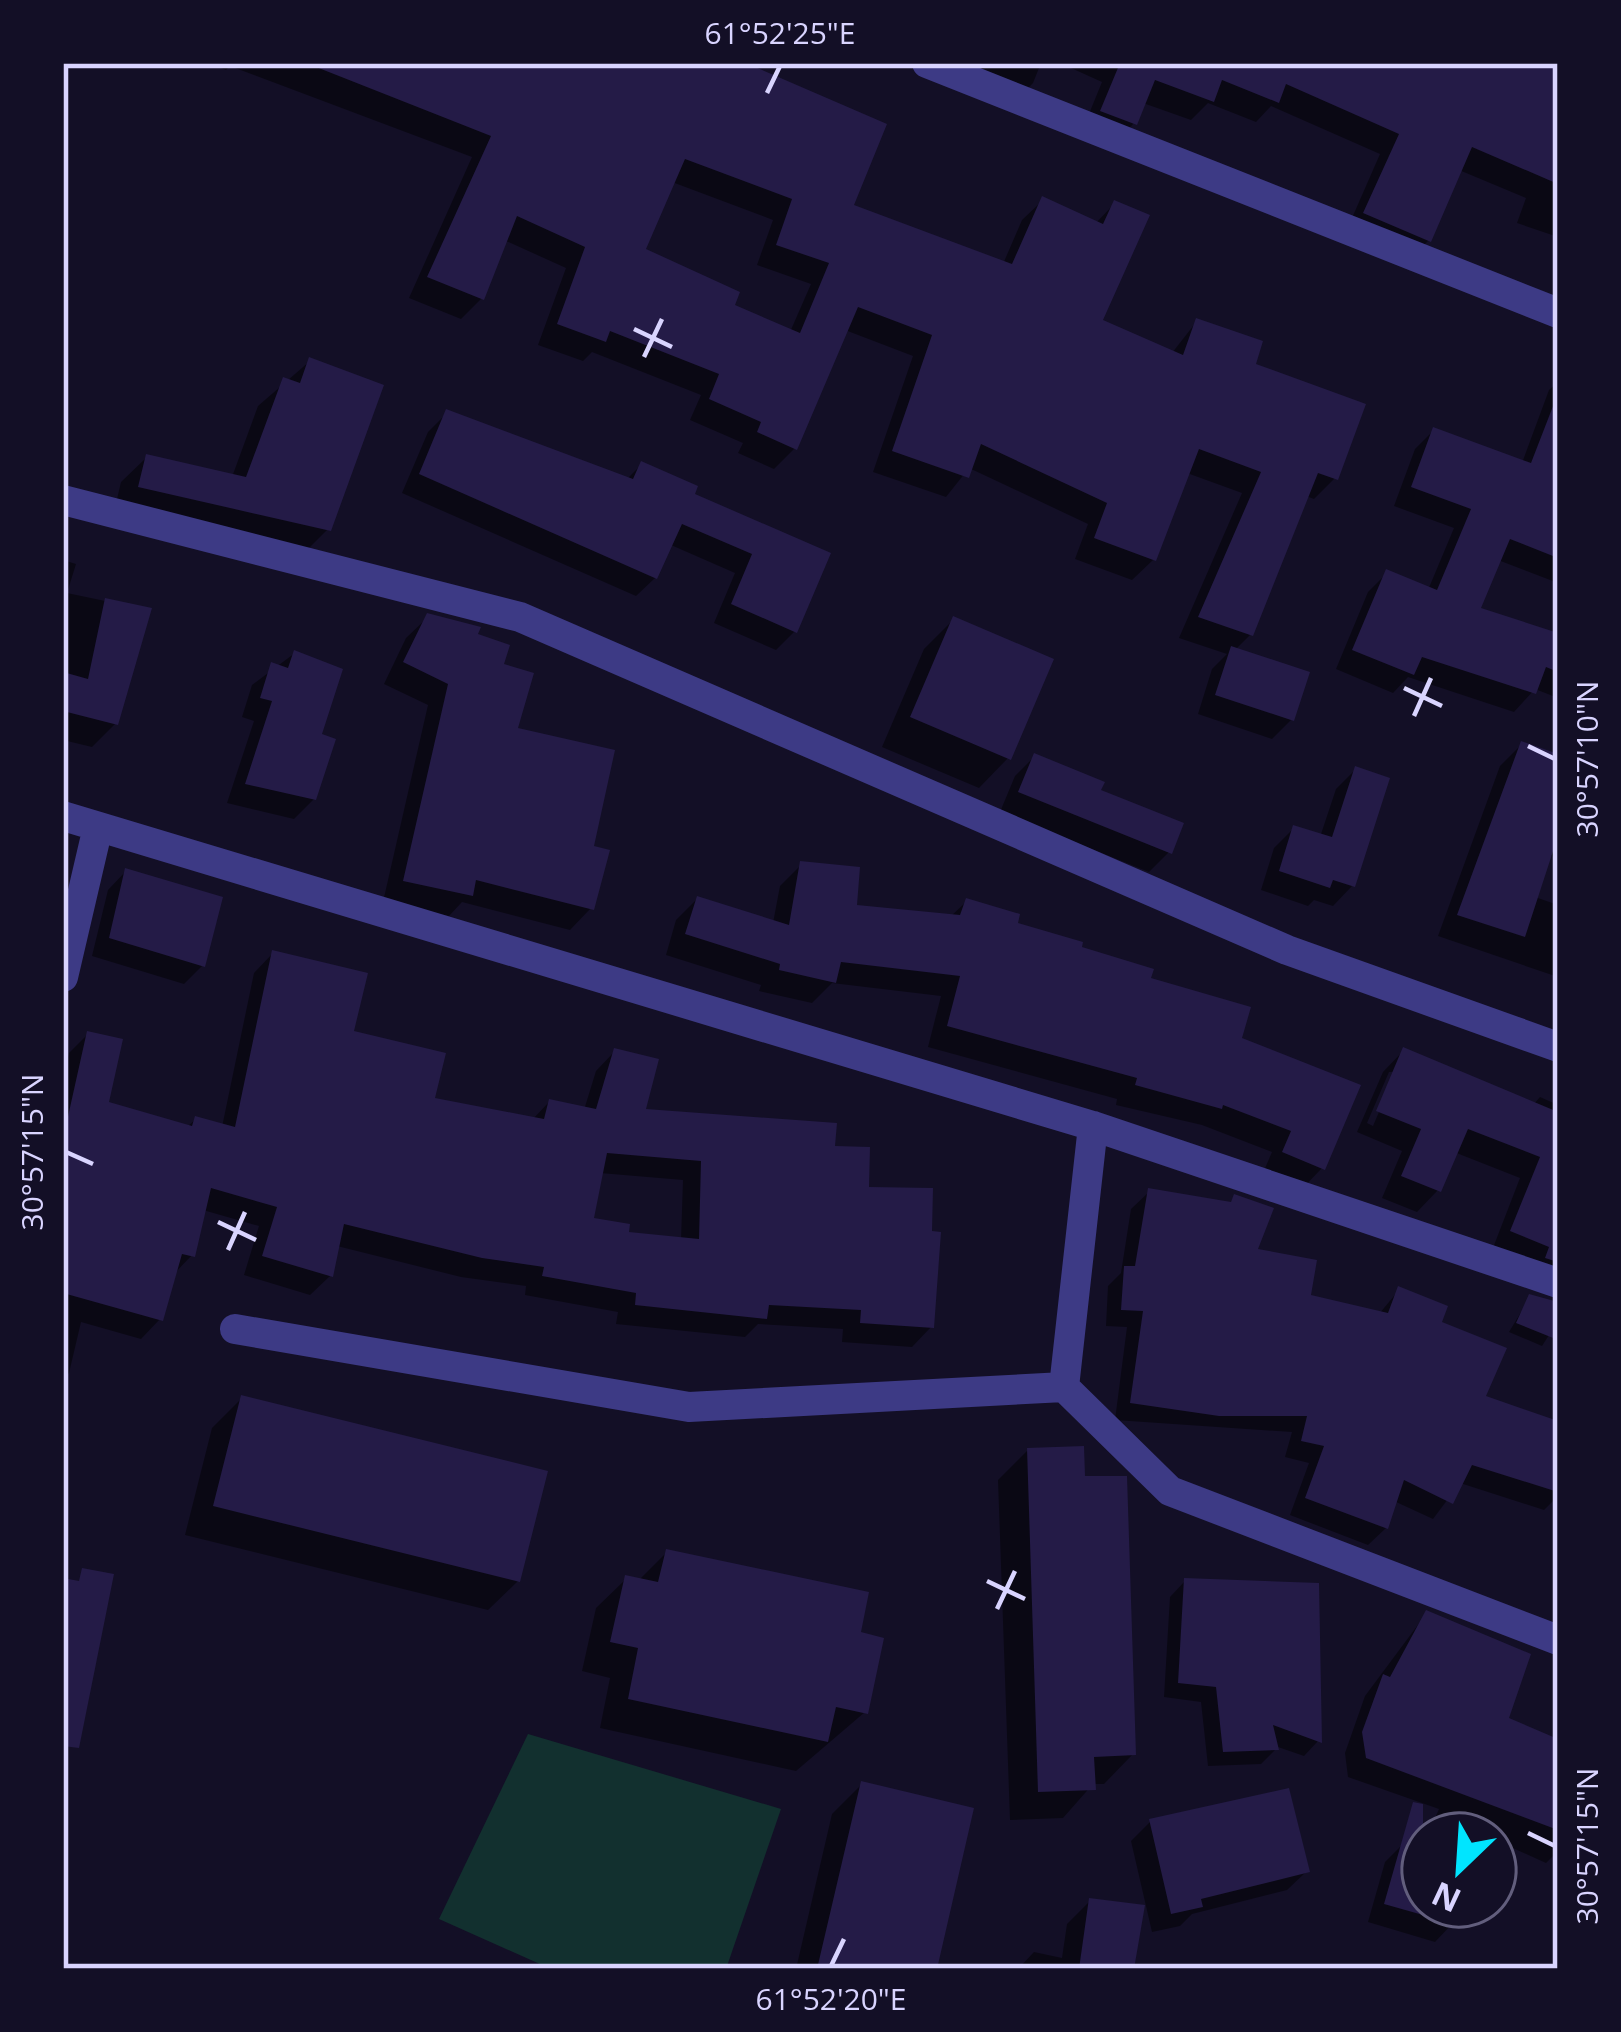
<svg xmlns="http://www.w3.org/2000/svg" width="1621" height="2032" viewBox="0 0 1621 2032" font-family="'Open Sans',sans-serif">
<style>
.green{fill:#12302f}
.shadow{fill:#0007;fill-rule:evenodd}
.building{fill:#241b47;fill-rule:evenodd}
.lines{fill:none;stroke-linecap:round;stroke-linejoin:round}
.minor{stroke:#3d3a85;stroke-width:30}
.ticks{fill:none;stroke:#d9d4ff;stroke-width:4.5}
.neatline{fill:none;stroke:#d9d4ff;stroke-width:4.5}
.ticks-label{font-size:30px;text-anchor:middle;fill:#d9d4ff}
</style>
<rect width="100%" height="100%" fill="#130f26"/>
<path class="green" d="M528,1734L781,1809L726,1969H551L439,1919Z"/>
<path class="shadow" d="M209,63H737L850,207L1003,264L1022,220L1043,200L1095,224L1115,203L1099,321L1172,353L1197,321L1252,366L1335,478L1314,499L1306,496L1250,635L1235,650L1292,719L1272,739L1198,714L1212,669L1227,654L1179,638L1242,493L1187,473L1153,560L1132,580L1075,559L1088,524L969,468L946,497L873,472L913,356L845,330L795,448L774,469L738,453L743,443L690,420L701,395L592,352L583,361L538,345L566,268L504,240L481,299L461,319L409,298L472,157L230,66L226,70ZM672,182L773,220L757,265L811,284L790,332L731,307L642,250Z
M922,63H1041L1033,83L1013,104Z
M1060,63H1558V237L1517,223L1526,198L1459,170L1429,240L1408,261L1345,234L1380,154L1271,106L1256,122L1208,103L1191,120L1143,103L1134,123L1114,144L1082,131L1102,82Z
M310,361L328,529L302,555L114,512L121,482L147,457L232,477L258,406Z
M1558,382V583L1498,560L1477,610L1555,635L1558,628V698L1535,689L1514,712L1408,677L1393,693L1336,669L1368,592L1387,573L1428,590L1454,528L1394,506L1415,449L1434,430L1522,463L1549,390Z
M447,413L626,480L642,464L691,495L827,555L795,631L776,650L714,623L735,573L671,545L655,578L636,596L402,493L428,432Z
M63,560L76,564L67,593L148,610L115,724L92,747L63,740Z
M428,617L473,636L501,666L514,730L590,848L591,908L570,930L462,902L449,916L383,902L428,705L384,684L406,638Z
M954,619L1008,758L979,788L882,747L924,649Z
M295,653L319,736L314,799L294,819L227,803L254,721L242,717L252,685Z
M1522,744L1558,758V859L1549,855L1535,897L1558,905V977L1438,936L1500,766Z
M1034,757L1097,791L1169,852L1149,872L1000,812L1015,776Z
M1356,769L1352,886L1333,906L1314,900L1308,906L1261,890L1274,848L1294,828L1320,837L1336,789Z
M802,864L854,907L950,917L967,901L1147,981L1238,1040L1322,1168L1301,1190L1263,1173L1272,1152L1202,1125L1116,1105L1117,1099L928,1047L941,996L832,983L812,1003L759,991L761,985L666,955L676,920L697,899L773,923L780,886Z
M126,871L202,966L184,984L92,956L108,890Z
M273,953L350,1033L432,1100L532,1120L549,1102L584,1110L596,1071L615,1051L642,1112L832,1149L866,1190L931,1327L912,1347L842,1342L843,1329L758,1324L745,1337L616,1324L618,1312L525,1295L526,1286L461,1277L337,1246L330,1276L310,1295L244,1275L259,1226L203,1210L192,1255L173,1275L160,1319L141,1339L81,1322L69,1373L63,1379V1078L69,1053L88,1034L106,1104L187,1127L196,1119L222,1127L254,973ZM600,1173L683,1180L681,1240L626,1235L590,1220Z
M1404,1050L1533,1105L1540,1097L1558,1105L1555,1301L1551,1290L1491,1253L1520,1178L1454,1152L1438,1190L1417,1212L1382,1198L1402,1151L1357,1132L1383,1072ZM1389,1072H1396L1373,1126L1367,1123Z
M1149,1192L1228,1205L1235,1198L1254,1252L1308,1297L1379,1314L1399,1290L1439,1323L1483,1398L1558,1424V1496L1544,1510L1460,1483L1433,1519L1394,1501L1386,1528L1368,1545L1290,1515L1309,1463L1285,1457L1292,1432L1115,1420L1127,1327L1106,1326L1108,1286L1121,1273L1131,1209Z
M1530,1297L1558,1304V1321L1542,1346L1509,1332Z
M242,1398L518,1581L488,1610L185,1535L212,1428Z
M1028,1450L1082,1479L1133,1754L1104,1784H1093L1063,1818L1010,1820L998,1480Z
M667,1552L857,1634L865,1712L796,1771L600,1728L610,1678L582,1671L596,1608L626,1579L638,1581Z
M1185,1581L1318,1741L1304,1756L1278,1747L1261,1764L1208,1766L1201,1702L1164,1697L1170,1597Z
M1426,1614L1505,1720L1558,1742V1851L1546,1863L1495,1840V1834H1428L1439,1809L1348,1777L1345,1753L1365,1696Z
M862,1784L934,1969H796L832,1814Z
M1151,1821L1307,1871L1287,1890L1192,1914L1180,1926L1152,1932L1131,1841Z
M1403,1844L1423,1847V1906H1458L1453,1923L1435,1942L1368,1922L1385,1862Z
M1090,1901L1142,1907L1134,1969H1018L1034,1952L1062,1958L1067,1924Z"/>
<path class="building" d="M306,63H746L887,124L854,205L1012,264L1042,196L1103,224L1114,200L1150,215L1103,320L1183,355L1196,318L1263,341L1256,364L1366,404L1338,480L1318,473L1253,636L1198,617L1261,472L1199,449L1156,561L1094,538L1107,503L981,444L969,478L892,451L932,335L858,307L797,450L757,432L761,422L709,399L719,374L610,331L606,342L557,324L585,247L517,216L484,300L427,277L491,136ZM685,159L792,199L776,245L829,263L800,333L735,305L740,292L646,249Z
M1120,63H1558V184L1472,147L1431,242L1363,213L1399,134L1286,84L1279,103L1222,80L1214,102L1155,80L1137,125L1100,111Z
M309,357L384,385L331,531L138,487L146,454L246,477L283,377L300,383Z
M1555,401L1558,558L1510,539L1481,608L1558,633V672L1546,667L1536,694L1422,657L1414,675L1352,650L1386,569L1437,590L1471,509L1411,487L1433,427L1531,463Z
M446,409L633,479L641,461L698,486L695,494L831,553L797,633L731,604L752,554L682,524L657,579L419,474Z
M105,598L152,608L118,725L63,711V672L88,679Z
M427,613L481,627L478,634L510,645L504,664L534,673L518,728L615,750L594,846L610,850L594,910L476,880L473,896L403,881L448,684L403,662Z
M953,616L1054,659L1011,760L910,717Z
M1231,646L1310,672L1294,721L1215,695Z
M294,650L343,669L322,734L336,739L316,800L245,784L272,701L260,698L271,662L288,668Z
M1521,741L1558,754V836L1525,937L1457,915Z
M1034,753L1105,782L1101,790L1184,823L1172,854L1018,792Z
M1355,766L1390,778L1355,887L1333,880L1330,888L1279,871L1293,825L1332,837Z
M800,861L860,867L857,905L960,915L966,898L1020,914L1018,923L1083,942L1082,947L1154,969L1151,978L1251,1007L1242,1038L1361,1085L1325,1170L1282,1152L1291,1131L1223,1105L1222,1109L1135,1085L1137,1078L947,1026L960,976L841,962L836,983L779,970L780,964L685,934L697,896L789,925Z
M125,868L223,897L205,967L109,938Z
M272,950L368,973L354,1031L446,1053L435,1098L544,1119L549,1099L596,1109L614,1048L659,1059L646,1109L837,1123L835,1146L870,1147L869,1187L933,1188L932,1231L941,1232L934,1328L860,1323L861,1310L769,1305L767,1319L635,1305L636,1293L542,1276L544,1267L482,1258L344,1224L333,1277L262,1256L277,1207L211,1188L195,1257L182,1254L163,1321L63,1293V1139L87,1031L123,1039L109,1102L192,1126L195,1116L235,1127ZM607,1153L701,1161L699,1239L629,1232L630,1224L594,1218Z
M1403,1047L1558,1112V1262L1545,1258L1549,1247L1510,1231L1540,1157L1468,1129L1441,1192L1401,1176L1421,1129L1376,1111Z
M1148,1188L1231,1202L1234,1194L1274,1208L1258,1249L1317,1260L1311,1295L1388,1313L1398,1286L1448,1306L1442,1322L1507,1348L1486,1396L1558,1421V1492L1472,1465L1453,1504L1404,1480L1388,1529L1305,1498L1324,1446L1301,1441L1307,1416H1219L1130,1403L1143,1311L1121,1310L1124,1266H1135Z
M1529,1294L1558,1302V1340L1516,1323Z
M241,1395L548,1471L520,1582L213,1506Z
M1084,1446L1085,1476H1127L1136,1755L1094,1757L1096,1790L1038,1792L1027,1448Z
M666,1549L869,1592L861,1632L884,1638L868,1714L836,1707L828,1742L628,1699L638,1648L610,1642L625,1575L658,1582Z
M82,1568L114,1574L79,1748L63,1746V1578L79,1581Z
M1184,1578L1319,1583L1322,1743L1273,1725L1279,1750L1223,1752L1216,1687L1178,1683Z
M1426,1610L1531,1654L1509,1718L1558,1739V1830L1366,1758L1362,1732L1383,1674L1390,1677Z
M861,1781L974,1808L937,1969H817Z
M1289,1788L1310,1872L1201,1899L1203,1907L1171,1914L1149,1819Z
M1413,1802L1423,1804V1915L1384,1904Z
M1089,1898L1145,1905L1134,1969H1079Z"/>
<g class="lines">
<path class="minor" d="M927,63L1558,313
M63,500L520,617L1287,950L1558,1047
M63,816L1093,1126L1558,1283
M63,977L98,827
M235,1329L689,1407L1064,1387L1170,1491L1558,1640
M1064,1387L1093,1126"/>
</g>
<path class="ticks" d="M767,93L780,66M634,329L672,347M644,357L662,319M1404,688L1442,706M1414,716L1431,678M1528,746L1555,759M66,1152L93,1164M218,1222L256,1240M228,1250L245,1212M987,1581L1025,1599M997,1609L1015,1571M1528,1833L1555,1846M831,1966L844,1939"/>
<rect width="1621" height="2032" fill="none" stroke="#130f26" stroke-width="132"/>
<g transform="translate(1459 1870) rotate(205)"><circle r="57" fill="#130f26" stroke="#625e7d" stroke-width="3"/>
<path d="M0-9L21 45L0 30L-21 45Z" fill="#00e5ff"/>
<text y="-18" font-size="33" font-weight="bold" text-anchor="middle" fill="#d9d4ff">N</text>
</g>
<rect x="66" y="66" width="1489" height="1900" class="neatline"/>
<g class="ticks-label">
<text x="780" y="44">61°52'25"E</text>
<text transform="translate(1588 759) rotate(-90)" y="10">30°57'10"N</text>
<text transform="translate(33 1152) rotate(-90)" y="10">30°57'15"N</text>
<text transform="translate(1588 1846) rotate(-90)" y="10">30°57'15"N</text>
<text x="831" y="2010">61°52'20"E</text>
</g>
</svg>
